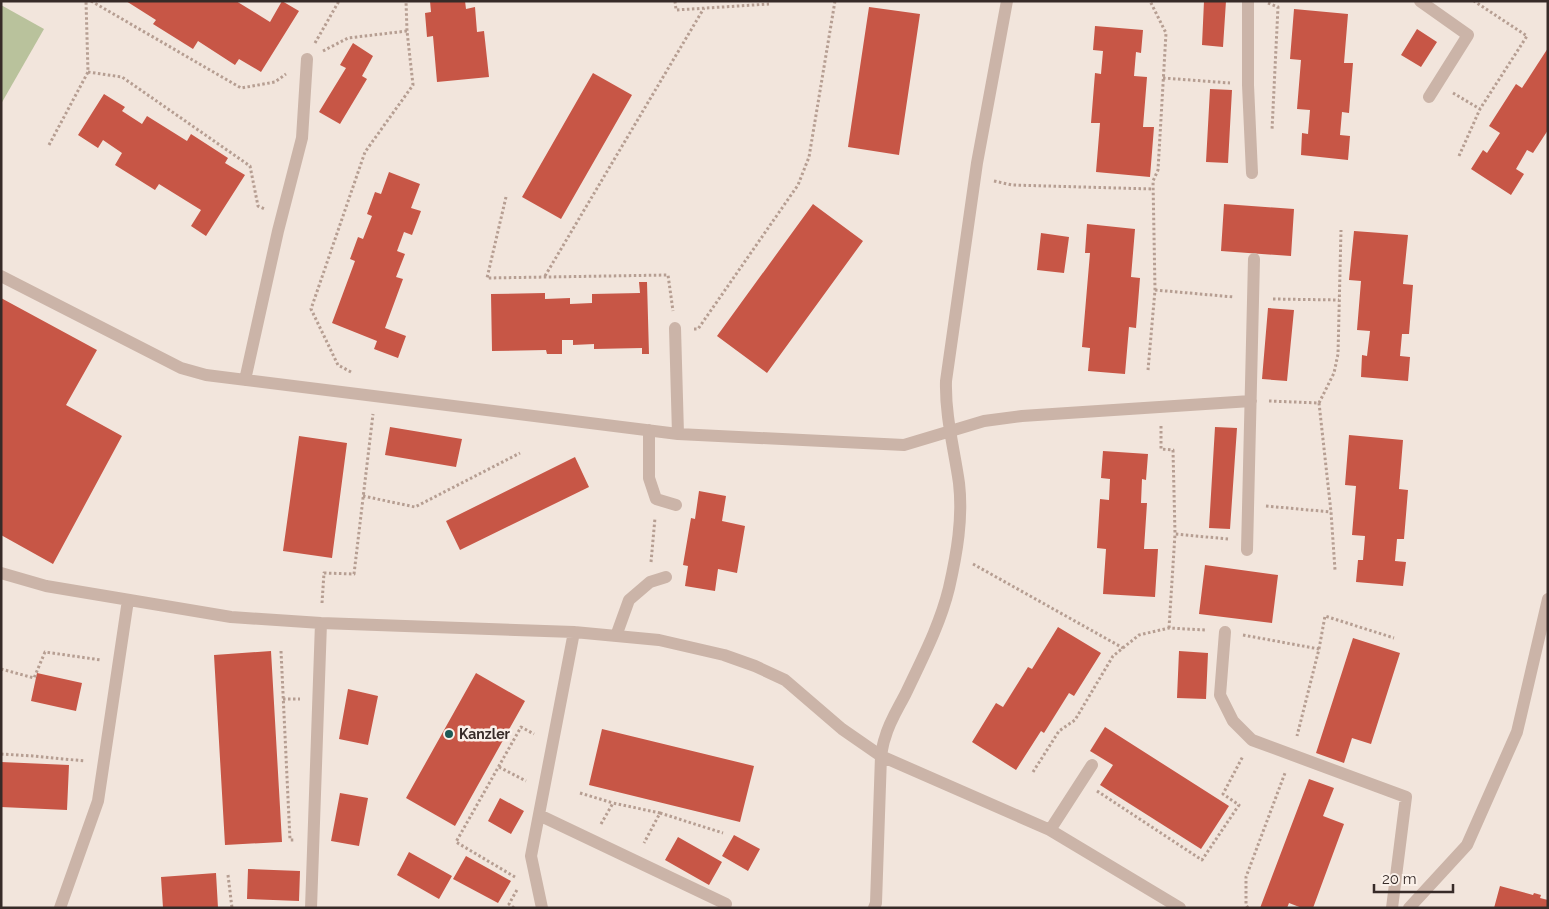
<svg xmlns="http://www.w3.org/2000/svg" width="1549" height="909" viewBox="0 0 1549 909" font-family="Raleway,sans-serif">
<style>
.park{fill:#b9c29c}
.building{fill:#c75646}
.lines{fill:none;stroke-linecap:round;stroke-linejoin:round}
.path{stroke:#b69e92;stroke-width:3;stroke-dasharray:2.5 2.5;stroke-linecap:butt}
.minor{stroke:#cbb4a8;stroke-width:12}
.poi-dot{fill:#1d5956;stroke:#faf0e9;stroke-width:2}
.labels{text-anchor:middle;stroke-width:5;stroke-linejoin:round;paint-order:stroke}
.poi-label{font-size:14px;font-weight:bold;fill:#372b28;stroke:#faf0e9;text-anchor:start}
</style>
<rect width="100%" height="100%" fill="#f2e5dc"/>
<path class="park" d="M1,5L44,29L1,104Z"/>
<path class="building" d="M126,1H236L270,22L282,1L299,11L261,72L239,59L235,65L198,41L193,49L153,24L156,20Z
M430,1H465L466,9L475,7L477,32L484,31L489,77L437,82L433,36L427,37L425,13L431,12Z
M1204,1H1226L1223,47L1202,45Z
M869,7L920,14L899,155L848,147Z
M1294,9L1348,14L1344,63H1353L1349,113L1342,112L1340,135L1350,136L1348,160L1301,155L1302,133L1308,134L1310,110L1297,109L1301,60L1290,59Z
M1095,26L1143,30L1141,53L1136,52L1134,76L1147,77L1143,127H1154L1150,177L1096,172L1100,123H1091L1095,73L1101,74L1103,51L1093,50Z
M1417,29L1437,42L1421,67L1401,55Z
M353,43L373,56L362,76L367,79L340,124L319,112L346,68L340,65Z
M1548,48V130L1533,153L1527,150L1516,169L1524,174L1511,195L1471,169L1483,150L1487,153L1500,133L1489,126L1516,84L1522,88Z
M593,73L632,95L561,219L522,197Z
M1210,89L1232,90L1228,163L1206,162Z
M104,94L125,107L122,111L142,124L147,116L187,141L191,134L228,158L225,163L245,175L206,236L191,226L201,210L159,184L155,190L115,165L122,153L103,140L98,148L78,135Z
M389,172L420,184L411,208L421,211L412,235L404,232L397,251L405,254L396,277L403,279L385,328L406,336L398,358L374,349L377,341L332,323L355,261L350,259L358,237L363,239L372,216L367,214L375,192L381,194Z
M813,204L863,241L767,373L717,336Z
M1224,204L1294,209L1291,256L1221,251Z
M1087,224L1135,229L1131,277L1140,278L1136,328L1129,327L1125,374L1088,371L1090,348L1082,347L1090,253H1085Z
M1354,231L1408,235L1403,284L1413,285L1409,334H1402L1400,356L1410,357L1408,381L1361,377L1362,355L1367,356L1370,331L1357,330L1361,281L1349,280Z
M1041,233L1069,237L1064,273L1037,270Z
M639,282H647L649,354H642V348L594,349V344L573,345V340H562V354H547L546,350L492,351L491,294L545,293V299L570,298V304L592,303V294L640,293Z
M1,298L97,350L66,405L122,436L53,564L1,535Z
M1268,308L1294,310L1287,381L1262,379Z
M390,427L462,439L456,467L385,455Z
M1215,427L1237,428L1230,529L1209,528Z
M1349,435L1403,440L1399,489L1408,490L1404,539H1397L1395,561L1406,562L1403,586L1356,582L1358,560H1363L1365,536L1352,535L1356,486L1345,485Z
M299,436L347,443L332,558L283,551Z
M1103,451L1148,454L1146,480L1142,479L1141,503H1147L1144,549H1158L1155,597L1103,594L1106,549L1097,548L1100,499L1109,500L1110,479L1101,478Z
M575,457L589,487L460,550L446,521Z
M699,491L726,496L722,521L745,526L737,573L718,569L715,591L685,586L688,566L683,565L691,518L695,519Z
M1205,565L1278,575L1272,623L1199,614Z
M1058,627L1101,653L1074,696L1069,693L1044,733L1041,731L1016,770L972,742L996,703L1003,707L1028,667L1032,669Z
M1353,638L1400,653L1371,744L1352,738L1344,763L1316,753Z
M271,651L282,842L225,845L214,655Z
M1179,651L1208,653L1206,699L1177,698Z
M37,673L82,683L76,711L31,701Z
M476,673L525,701L455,826L406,798Z
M348,689L378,696L368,745L339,739Z
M1105,727L1229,806L1201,849L1100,785L1113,765L1090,751Z
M602,729L754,766L740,822L589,785Z
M1,762L69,765L67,810L1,807Z
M1309,779L1334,788L1323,816L1344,824L1313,908H1302L1289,903L1287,908H1260Z
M340,793L368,798L359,846L331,841Z
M500,798L524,811L511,834L488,821Z
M734,835L760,849L748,871L722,856Z
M678,837L722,862L709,885L665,860Z
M409,852L452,876L439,899L397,875Z
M466,856L511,881L498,903L453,879Z
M248,869L300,871L299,901L247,899Z
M216,873L218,908H163L161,877Z
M1500,886L1533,895L1534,893L1541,895L1540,898L1548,900V908H1494Z"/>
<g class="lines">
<path class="path" d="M91,1L241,88L275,82L286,74
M675,1L676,10L769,4
M1268,3L1278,7L1272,130
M315,43L339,1
M323,51L348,38L407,31
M88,72L122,77L250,166L258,206L265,209
M1163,78L1230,83
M1453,93L1480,109
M49,145L88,72L86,1
M1459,156L1480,109L1527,36L1474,1
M994,181L1012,185L1153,189
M506,197L487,278L668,275L673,311
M545,276L704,8
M1155,290L1234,297
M1273,299L1339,300
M694,329H698L798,185L809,157L835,1
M1148,370L1155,290L1153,181L1158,170L1166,33L1150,1
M351,372L338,365L311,309L365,152L413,85L407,31L406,1
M1269,401L1319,403L1331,512L1335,570
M1319,403L1334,373L1338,354L1341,230
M1161,426V449L1173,450L1175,534
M363,496L415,507L520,453
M1266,506L1331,512
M651,562L655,518
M973,564L1123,648
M322,603L324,573L354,574L373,414
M1169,628L1175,534L1228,539
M1243,635L1319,649L1297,736
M1319,649L1325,616L1394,638
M281,651L290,840H295
M1,669L34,678L45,652L101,660
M283,699H300
M1,754L33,756L85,761
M499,767L526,781
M1033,772L1059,731L1075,720L1113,656L1139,635L1169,628L1205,630
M1097,791L1202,860L1239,805L1223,794L1243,756
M580,793L613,803
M660,813L723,833
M601,824L613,803L660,813L644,843
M228,875L232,908
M515,877L456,842L521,727L534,734
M514,908L509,904L518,888
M1248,908L1246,905V877L1285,773"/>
<path class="minor" d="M1248,1V85L1252,173
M1420,1L1468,35L1429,97
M1,276L181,368L206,375L678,434L904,445L984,421L1022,416L1251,401
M675,328L678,434
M245,380L278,231L302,138L307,59
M649,430V478L656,499L676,505
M1247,550L1254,259
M1,573L46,586L231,617L321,623L574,632L659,640L724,655L755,666L785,680L842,729L881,756L1050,830L1180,908
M1225,632L1220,695L1233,721L1252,740L1406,797L1392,908
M616,636L629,600L650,582L666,577
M539,815L726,904
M1050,830L1092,765
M60,908L98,801L128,600
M311,908L321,623
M542,908L531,856L574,632
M874,908L876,903L881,756C882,750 883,743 885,738C889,722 899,707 906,693C922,659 940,625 949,588C957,553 963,518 959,483C954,448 945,416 946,381L977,163L1007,1
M1409,908L1467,845L1517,732L1548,599"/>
</g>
<circle class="poi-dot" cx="449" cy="734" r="5"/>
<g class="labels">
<g class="poi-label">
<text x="459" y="739">Kanzler</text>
</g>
</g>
<rect width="1549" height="909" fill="none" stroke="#372b28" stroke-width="5"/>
<path d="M1374 884v8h79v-8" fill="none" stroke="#372b28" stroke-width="2.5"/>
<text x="1382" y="884" font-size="15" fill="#372b28" stroke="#faf0e9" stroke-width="4" paint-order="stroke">20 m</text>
</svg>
